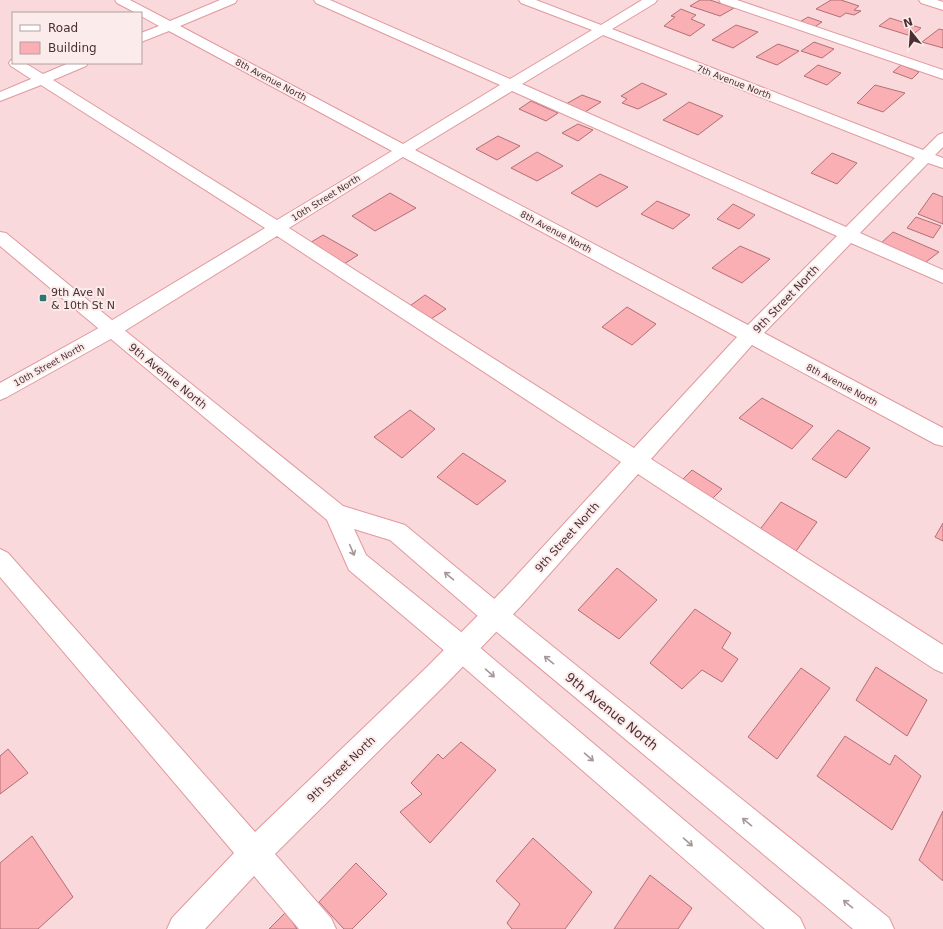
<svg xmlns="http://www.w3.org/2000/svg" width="943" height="929" viewBox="0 0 943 929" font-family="'DejaVu Sans',sans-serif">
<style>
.building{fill:#f9afb4;stroke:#b36f74}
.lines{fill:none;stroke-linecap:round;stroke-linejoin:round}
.minor-casing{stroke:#e1999e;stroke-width:2}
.major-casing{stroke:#e1999e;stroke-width:2}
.minor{fill:#fff;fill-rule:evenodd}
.major{fill:#fff;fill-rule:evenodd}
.oneway{stroke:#a69798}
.poi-dot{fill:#2c7676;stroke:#fbebeb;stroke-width:1.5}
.labels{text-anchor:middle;stroke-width:4;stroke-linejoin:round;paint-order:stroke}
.far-street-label{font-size:9px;fill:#4c2f31;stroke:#fbebeb}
.poi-label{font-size:11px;fill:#4c2f31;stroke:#fbebeb;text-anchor:start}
.street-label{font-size:11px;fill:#4c2f31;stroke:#fbebeb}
.near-street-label{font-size:13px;fill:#4c2f31;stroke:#fbebeb}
</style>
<rect width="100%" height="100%" fill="#f9d9db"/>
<path class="building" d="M700,0H710L734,8L720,16L690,6Z
M831,0H841L859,6L854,10L861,11L854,15L846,13L840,17L816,9Z
M681,9L696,15L691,19L705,25L690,36L664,26L675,17L671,16Z
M808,17L822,22L813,28L798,23Z
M890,18L921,28L911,36L879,26Z
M736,25L758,32L733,48L712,40Z
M939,29L943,30V48L922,42Z
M814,42L834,49L822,58L801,51Z
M778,44L799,51L777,65L756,57Z
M818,65L841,73L827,85L804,76Z
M901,65L919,72L912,79L893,72Z
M642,83L667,94L638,109L622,103L627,99L621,96Z
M875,85L905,93L883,112L857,103Z
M582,95L601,102L585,112L566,104Z
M531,101L558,113L546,121L519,109Z
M689,102L723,116L698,135L663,120Z
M578,124L593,130L578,141L562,133Z
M498,136L520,146L497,160L476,149Z
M537,152L563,166L537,181L511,168Z
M832,153L857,163L837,184L811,173Z
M600,174L628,187L597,207L571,193Z
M390,193L416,208L375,231L352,216Z
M933,193L943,197V224L918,214Z
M657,201L690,215L673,229L641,214Z
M733,204L755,215L739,229L717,219Z
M916,217L941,226L933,238L907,228Z
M893,232L939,252L922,265L879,245Z
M323,235L358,255L341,266L308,244Z
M740,246L770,259L742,283L712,268Z
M425,295L446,309L428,321L407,308Z
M627,307L656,324L632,345L602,327Z
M762,398L813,426L792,449L739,418Z
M410,410L435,429L402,458L374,437Z
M838,430L870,448L846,478L812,459Z
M463,453L506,481L477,505L437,477Z
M692,470L722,489L708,503L678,484Z
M781,502L817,522L794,554L758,532Z
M943,523V541L935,537Z
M617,568L657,600L619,639L578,610Z
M695,609L731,633L722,648L738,659L722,682L702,670L682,689L650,663Z
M876,667L927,700L907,736L856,700Z
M801,668L830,688L777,759L748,737Z
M845,736L890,765L895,755L921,776L892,830L817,776Z
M461,742L496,770L430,843L400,812L422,794L411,783L438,754L443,759Z
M8,749L28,773L0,794V756Z
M943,811V881L919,860Z
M32,836L73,897L38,929H0V863Z
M533,838L592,892L565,929H512L507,923L520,904L496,881Z
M356,863L387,894L352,929H344L319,902Z
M650,875L692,908L678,929H614Z
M286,912L297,929H269Z"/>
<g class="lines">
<g class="minor-casing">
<path id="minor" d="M115,0H130L170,21L220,0H237L235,3L180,26L403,144L500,85L316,3L314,0H330L510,79L592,30L521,3L519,0H536L601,25L642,0H657L655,3L612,29L923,150L938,135L943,133V147L935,155L943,158V168L928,163L860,233L943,270V283L851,243L764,333L943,428V446L935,444L752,345L651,459L943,645V673L934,669L638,474L522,605L446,684L275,854L331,918L336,929H299L254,876L205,929H167L172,918L234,853L0,577V549L8,553L255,832L428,666L504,589L621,462L277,236L118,335L7,397L0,400V383L104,325L265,228L41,85L0,101V92L31,79L11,66L9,63L11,60H13V63H25L43,74L69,63H88L86,66L53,80L277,220L392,151L169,31L141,42V33L159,26L141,16V13H136L117,3ZM603,35L915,158L846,227L522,84ZM512,91L837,236L748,325L415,150ZM403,157L737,337L634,448L289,228Z
M719,0H737L943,70V79L721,3Z
M919,0H937L943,2V10L921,3Z"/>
</g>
<g class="major-casing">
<path id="major" d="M0,232L6,233L118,325L343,506L405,525L504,607L889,918L894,929H853L486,623L390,540L354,529L366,555L471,640L800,918L805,929H765L453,658L349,570L327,520L0,246Z"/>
</g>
<use href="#minor" class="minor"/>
<use href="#major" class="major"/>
</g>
<defs><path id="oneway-shaft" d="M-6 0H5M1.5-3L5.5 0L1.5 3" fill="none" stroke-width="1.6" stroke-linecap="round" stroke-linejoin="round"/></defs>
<g class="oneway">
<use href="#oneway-shaft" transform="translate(352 550) rotate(67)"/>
<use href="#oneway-shaft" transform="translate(449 576) rotate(-140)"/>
<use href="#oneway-shaft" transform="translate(549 660) rotate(-141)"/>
<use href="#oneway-shaft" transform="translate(490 673) rotate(41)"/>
<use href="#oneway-shaft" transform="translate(589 757) rotate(41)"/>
<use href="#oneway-shaft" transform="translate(747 822) rotate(-141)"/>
<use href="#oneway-shaft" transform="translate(688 842) rotate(41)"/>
<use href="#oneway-shaft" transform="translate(848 904) rotate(-141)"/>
</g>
<rect class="poi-dot" x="39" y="294" width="8" height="8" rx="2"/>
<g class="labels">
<g class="far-street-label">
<text transform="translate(271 80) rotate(28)" y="3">8th Avenue North</text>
<text transform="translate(734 82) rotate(21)" y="3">7th Avenue North</text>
<text transform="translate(326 198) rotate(-32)" y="3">10th Street North</text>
<text transform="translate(556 232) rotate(28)" y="3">8th Avenue North</text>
<text transform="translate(49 365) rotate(-29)" y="3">10th Street North</text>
<text transform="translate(842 385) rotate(28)" y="3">8th Avenue North</text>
</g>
<g class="poi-label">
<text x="51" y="296">9th Ave N<tspan x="51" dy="13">&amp; 10th St N</tspan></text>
</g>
<g class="street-label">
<text transform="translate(786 299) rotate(-46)" y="4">9th Street North</text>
<text transform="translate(168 376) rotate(39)" y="4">9th Avenue North</text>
<text transform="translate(567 537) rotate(-48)" y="4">9th Street North</text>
<text transform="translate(341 769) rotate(-44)" y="4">9th Street North</text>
</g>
<g class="near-street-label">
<text transform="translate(612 711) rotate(39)" y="5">9th Avenue North</text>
</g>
</g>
<rect x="12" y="12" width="130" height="52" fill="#fbebeb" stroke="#b5a0a1"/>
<rect x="20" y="25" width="20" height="6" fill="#ffffff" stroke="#b5a0a1"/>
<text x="48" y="32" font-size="12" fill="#4c2f31">Road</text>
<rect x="20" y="42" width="20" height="12" fill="#f9afb4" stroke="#b5a0a1"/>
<text x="48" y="52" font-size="12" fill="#4c2f31">Building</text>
<g transform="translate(911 32) rotate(343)" stroke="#fbebeb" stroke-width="3" paint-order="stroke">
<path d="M0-3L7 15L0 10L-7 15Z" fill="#4c2f31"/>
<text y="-6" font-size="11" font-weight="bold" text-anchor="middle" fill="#4c2f31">N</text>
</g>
</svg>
